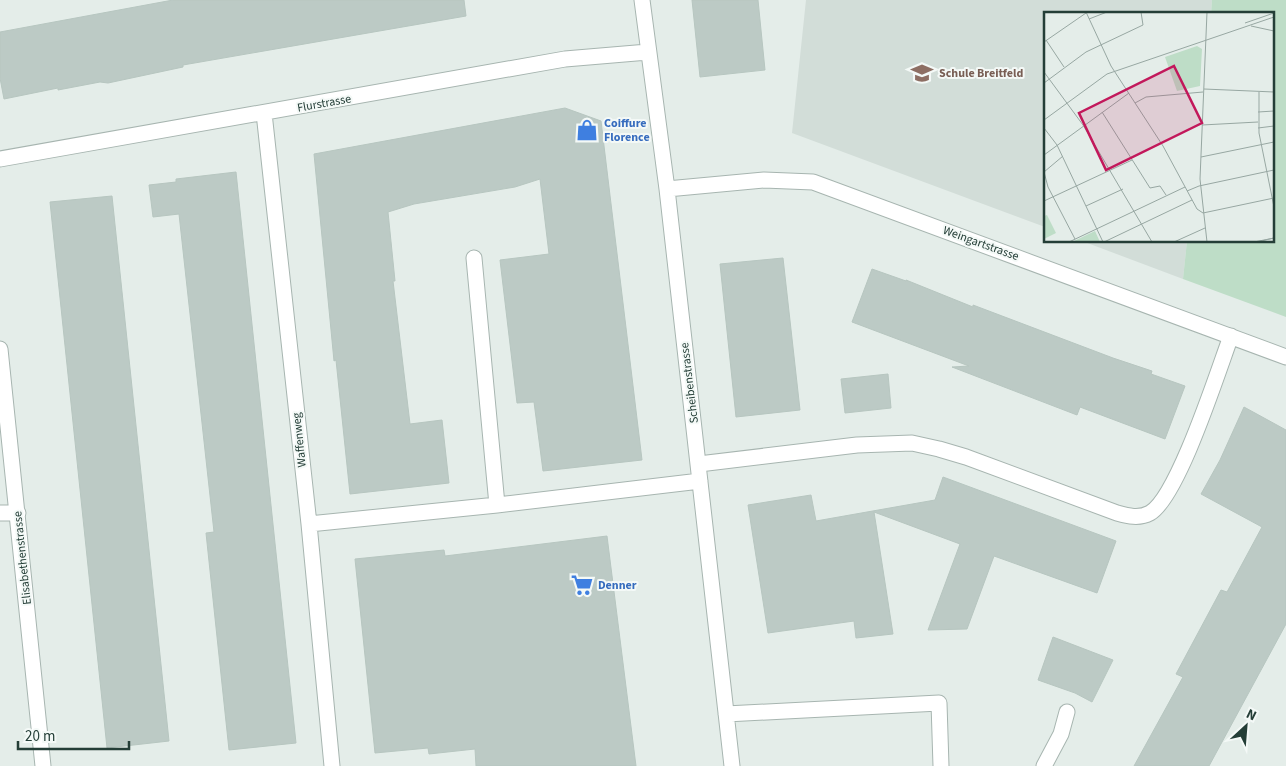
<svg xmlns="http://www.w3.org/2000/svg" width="1286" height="766" viewBox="0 0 1286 766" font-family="'Source Sans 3',sans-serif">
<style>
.built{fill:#d2ddd8}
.green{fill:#beddc7}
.building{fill:#bccac5;stroke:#b7c6c0}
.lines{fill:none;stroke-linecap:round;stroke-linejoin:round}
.minor-casing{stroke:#a7b5b0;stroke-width:17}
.minor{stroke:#fff;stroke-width:15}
.labels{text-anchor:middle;stroke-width:4;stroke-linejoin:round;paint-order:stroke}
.education-label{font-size:12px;font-weight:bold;fill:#785e54;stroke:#f4f9f7;text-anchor:start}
.street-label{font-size:12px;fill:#243e37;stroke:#f4f9f7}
.shop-label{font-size:12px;font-weight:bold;fill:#366cbe;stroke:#f4f9f7;text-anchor:start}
.inset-road{fill:none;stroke:#97a7a2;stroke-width:1}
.view{fill:#c2185b;fill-opacity:0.15;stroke:#c2185b;stroke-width:2.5}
.inset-edge{fill:none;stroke:#243e37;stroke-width:2.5}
</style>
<rect width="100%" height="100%" fill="#e4ede9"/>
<path class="built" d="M806,0H1212L1211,14H1045V227L792,133Z
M1082,241H1187L1183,279Z"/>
<path class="green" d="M1212,0H1286V317L1183,279L1187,241H1272V14H1211Z"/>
<path class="building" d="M173,0H464L466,16L183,65V67L108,83L100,82L58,90V88L4,99L0,78V32Z
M692,0H758L765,70L700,77Z
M565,108L601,121L642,460L543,471L534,402L517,403L500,260L549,254L540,179L515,187L414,204L388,212L395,281H393L410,424L442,420L449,483L350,494L336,360L334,361L314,154Z
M236,172L296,743L229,750L206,533L214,532L179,214L153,217L149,185L176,182V179Z
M112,196L169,741L107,748L50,202Z
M783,258L800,410L736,417L720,264Z
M872,269L906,281V280L973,307V305L1113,358L1152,371L1151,374L1185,386L1165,439L1080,407L1077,415L952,367L969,366L852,322Z
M888,374L891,408L845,413L841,379Z
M1244,407L1286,430V624L1209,766H1134L1183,677L1176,674L1221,590L1227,592L1262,527L1201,494L1220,460Z
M943,477L1116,541L1097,593L994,556L967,629L928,630L960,544L874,512L893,634L856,638L854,621L768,633L748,505L811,495L816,521L935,500Z
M607,536L636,766H476L475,749L429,754L428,748L375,753L355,559L444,550L445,556Z
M1053,637L1113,660L1092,702L1075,693L1038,680Z"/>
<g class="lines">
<g class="minor-casing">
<path id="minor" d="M642,0L667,189L732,766
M264,113L309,524L332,766
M0,159L565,59L648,52
M667,189L764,180L813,182L1286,357
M474,258L497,505
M0,349L43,766
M699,464L857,445L912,443L939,449L966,457L1117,513C1128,516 1139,519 1150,513C1178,497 1218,371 1231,336
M0,513H18
M309,524L497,505L700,481
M726,714L939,703L941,766
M1044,766L1061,734L1067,712"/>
</g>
<use href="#minor" class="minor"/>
</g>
<defs>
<g id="school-bare" transform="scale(1.725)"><path d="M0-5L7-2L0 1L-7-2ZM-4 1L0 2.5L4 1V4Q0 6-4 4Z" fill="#8d6e63" stroke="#f4f9f7" stroke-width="2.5" paint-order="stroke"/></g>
<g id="shop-bare" transform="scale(1.725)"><path d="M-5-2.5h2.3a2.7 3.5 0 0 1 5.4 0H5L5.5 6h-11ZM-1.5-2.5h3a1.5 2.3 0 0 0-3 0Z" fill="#3f7fe0" stroke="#f4f9f7" stroke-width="2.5" paint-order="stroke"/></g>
<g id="supermarket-bare" transform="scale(1.725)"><path d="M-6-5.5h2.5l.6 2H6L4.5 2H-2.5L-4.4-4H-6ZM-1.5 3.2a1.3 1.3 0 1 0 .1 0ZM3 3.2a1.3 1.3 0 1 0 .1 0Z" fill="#3f7fe0" stroke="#f4f9f7" stroke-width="2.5" paint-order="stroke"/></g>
</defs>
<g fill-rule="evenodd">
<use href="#school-bare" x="922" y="73"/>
<use href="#shop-bare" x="587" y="130"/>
<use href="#supermarket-bare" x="582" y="585"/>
</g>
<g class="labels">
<g class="education-label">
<text x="939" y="77">Schule Breitfeld</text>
</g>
<g class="street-label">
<text transform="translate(324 103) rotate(-10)" y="4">Flurstrasse</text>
<text transform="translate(981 243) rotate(20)" y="4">Weingartstrasse</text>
<text transform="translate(689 383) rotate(-97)" y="4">Scheibenstrasse</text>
<text transform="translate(299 440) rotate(-96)" y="4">Waffenweg</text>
<text transform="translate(22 558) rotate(-96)" y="4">Elisabethenstrasse</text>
</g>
<g class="shop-label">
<text x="604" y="127">Coiffure<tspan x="604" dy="14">Florence</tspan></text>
<text x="598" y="589">Denner</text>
</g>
</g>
<g transform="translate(1044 12)">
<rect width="230" height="230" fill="#e4ede9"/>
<path d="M153,34L158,37L156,74L133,79L121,45ZM3,203L12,221L0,227V204ZM51,219L56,230H28Z" fill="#beddc7"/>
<path class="inset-road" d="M42,0L67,54L119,134L153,197L159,201M45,7L63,0M201,11L230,1M207,14L230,19M2,28L20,55M0,30L42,1M0,60L39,113L108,230M0,71L42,40L99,13L97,0M160,77L230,80M215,80V121L230,195M91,91L102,85L159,80M58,100L106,176L116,174L122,183M214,100L230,99M0,108L63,62L230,5M158,113L214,110M0,116L13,133L59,230M214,116L230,114M0,143L85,81M19,144L0,160L4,175L31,227M157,145L230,130M143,179L155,174L230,158M0,189L88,148M42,194L79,177M159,201L230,186M25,230L141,175M60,230L148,188M130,230L161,216M163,230L156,167L163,0M210,230L230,226M213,230L230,226"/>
<path class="view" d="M130,54L158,111L62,158L35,101Z"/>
<rect width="230" height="230" class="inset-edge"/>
</g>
<g transform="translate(1246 726) rotate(26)" stroke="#f4f9f7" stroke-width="4" paint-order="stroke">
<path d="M0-4L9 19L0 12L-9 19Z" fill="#243e37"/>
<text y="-8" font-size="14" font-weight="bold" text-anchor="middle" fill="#243e37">N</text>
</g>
<path d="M18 741v8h111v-8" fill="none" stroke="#243e37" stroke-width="2.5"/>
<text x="25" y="741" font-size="15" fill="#243e37" stroke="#f4f9f7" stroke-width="4" paint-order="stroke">20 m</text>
</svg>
